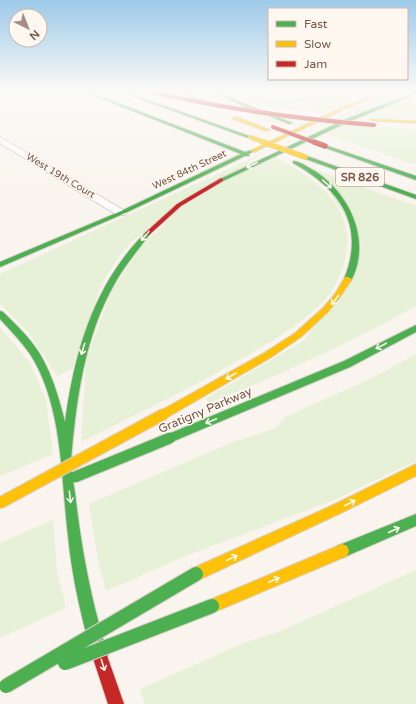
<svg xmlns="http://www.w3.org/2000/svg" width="416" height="704" viewBox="0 0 416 704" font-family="'Varela Round',sans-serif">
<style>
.green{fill:#e7f1d7}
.water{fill:#ceeceb}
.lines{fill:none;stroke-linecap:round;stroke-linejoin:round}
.street-casing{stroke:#d8cfca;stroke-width:2}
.fast-casing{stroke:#dad0cb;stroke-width:2}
.slow-casing{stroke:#dad0cb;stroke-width:2}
.jam-casing{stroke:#dad0cb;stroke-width:2}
.street{fill:#fefdfc;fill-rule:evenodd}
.fast{fill:#4caf50;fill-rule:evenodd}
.slow{fill:#ffc107;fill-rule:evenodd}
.jam{fill:#c62828;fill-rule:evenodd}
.fast-bridge-far1-casing{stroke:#dacfca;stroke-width:13;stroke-linecap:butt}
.fast-bridge-casing{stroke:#dacfca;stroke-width:16;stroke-linecap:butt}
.slow-bridge-far2-casing{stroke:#dacfca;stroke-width:5;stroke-linecap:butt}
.slow-bridge-far1-casing{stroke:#dacfca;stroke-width:6;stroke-linecap:butt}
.slow-bridge-casing{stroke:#dacfca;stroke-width:13;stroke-linecap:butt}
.jam-bridge-far1-casing{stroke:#dacfca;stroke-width:5;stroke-linecap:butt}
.jam-bridge-casing{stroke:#dacfca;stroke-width:6;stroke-linecap:butt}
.fast-bridge-far1{stroke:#4caf50;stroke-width:11}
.fast-bridge{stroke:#4caf50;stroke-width:14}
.slow-bridge-far2{stroke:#ffc107;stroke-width:4}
.slow-bridge-far1{stroke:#ffc107;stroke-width:5.5}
.slow-bridge{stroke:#ffc107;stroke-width:11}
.jam-bridge-far1{stroke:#c62828;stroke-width:4}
.jam-bridge{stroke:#c62828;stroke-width:5.5}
.oneway{stroke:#fff8f1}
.labels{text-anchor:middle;stroke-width:3;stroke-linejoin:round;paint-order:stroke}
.far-street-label{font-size:10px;fill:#7b5649;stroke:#fff8f1}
.shield{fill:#fff8f1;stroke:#a3877b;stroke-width:1}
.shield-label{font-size:11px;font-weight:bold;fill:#7b5649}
.street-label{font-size:12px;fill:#7b5649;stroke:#fff8f1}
</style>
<rect width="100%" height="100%" fill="#f9f4ee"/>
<path class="green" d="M192,92H212L229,103L280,122L276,124Z
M225,92H230L231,94L277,107L294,105L331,92H373L322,113L244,104Z
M394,92H416L322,126L319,125L354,108Z
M416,95V119L359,117Z
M342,124L416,129V165L324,133Z
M265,152L131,242L119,256L102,283L72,369L57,376L28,332L0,304V274Z
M275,157C317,178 360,211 344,263C340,276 333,291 324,301C296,329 261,348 227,367C179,394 130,418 81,442L86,361L111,292L141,247L176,212L219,184Z
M316,170L416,206V306C349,343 280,375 209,403L206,398L305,340L363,245Z
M0,327L30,363L46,400L53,454L0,476Z
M416,354V461L334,500L183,557L106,591L98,560L89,504L233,442L276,428L285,417L370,379Z
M53,520L57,572L66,608L0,638V543Z
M416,570V704H145L140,689L244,643L281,631Z"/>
<path class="water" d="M230,92H331L294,105L277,107L231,94Z"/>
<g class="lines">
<g class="street-casing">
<path id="street" d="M0,137L125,211L126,213L125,215H117L0,143Z"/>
</g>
<g class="fast-casing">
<path id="fast" d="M85,92H89L245,152L252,150L254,151L249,154V156H245L123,214L0,267V262L119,212L241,154Z
M121,92H125L252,137L248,138Z
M178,92H182L218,106L215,107Z
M216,92H220L240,102L293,123L289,124L238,104Z
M416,92V94L348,122L223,181L218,180L344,120Z
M325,145L416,176V180L323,147V146Z
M303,156H307L416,195V199L303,158Z
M293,161C300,161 309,168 315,171C350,194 372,241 351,281H348L344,279C366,225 340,189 293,163Z
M147,232L150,234C138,250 125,265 115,283C84,337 76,401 71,461C71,473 75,489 76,501C82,553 92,604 108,655L105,660L100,663L95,660L92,655C81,616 72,577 68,536C61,478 63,405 30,354C21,341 10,330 0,319V311L3,312C13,322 24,332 33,344C50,366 58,395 65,422C73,363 88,304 125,256C131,248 138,240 145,233Z
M416,325V332L350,367L174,441L170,443L166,441L165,438L166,435L344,361Z
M416,514V526L342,558L337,556L335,551L337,546Z"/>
</g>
<g class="slow-casing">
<path id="slow" d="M384,92H388L347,108L254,152L250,151L345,106Z
M233,117H237L270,130L266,131L233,119Z
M370,119L416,121V123L372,121Z
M345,277H348L352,279L340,297L328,312L301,337L270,358L168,417L164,418L160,417L159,414L160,411L264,353L295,333L323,308L335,294Z
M416,464V476L341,513L201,579L196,581L191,579L189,574L191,569L333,505Z
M342,544L347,546L349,551L347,556L212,613L207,611L205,606L207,601Z"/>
</g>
<g class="jam-casing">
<path id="jam" d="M221,178L223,179V181L181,206L149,235H145V233L177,204Z
M100,647L105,650L124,704H108L92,655L95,650Z"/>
</g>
<use href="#street" class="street"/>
<use href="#fast" class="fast"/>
<use href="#slow" class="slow"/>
<use href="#jam" class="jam"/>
<g class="fast-bridge-far1-casing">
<path id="fast-bridge-far1" d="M75,477L170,438"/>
</g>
<g class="fast-bridge-casing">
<path id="fast-bridge" d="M65,663L212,606
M6,686L196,574"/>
</g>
<g class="slow-bridge-far2-casing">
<path id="slow-bridge-far2" d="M250,137L266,143"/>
</g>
<g class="slow-bridge-far1-casing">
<path id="slow-bridge-far1" d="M263,142L305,157"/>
</g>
<g class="slow-bridge-casing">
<path id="slow-bridge" d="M0,503L164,414"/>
</g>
<g class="jam-bridge-far1-casing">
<path id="jam-bridge-far1" d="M152,92C225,109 299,119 374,125
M273,127L316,143"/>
</g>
<g class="jam-bridge-casing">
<path id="jam-bridge" d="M314,142L325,146"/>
</g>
<use href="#fast-bridge-far1" class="fast-bridge-far1"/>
<use href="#fast-bridge" class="fast-bridge"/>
<use href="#slow-bridge-far2" class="slow-bridge-far2"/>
<use href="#slow-bridge-far1" class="slow-bridge-far1"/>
<use href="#slow-bridge" class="slow-bridge"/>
<use href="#jam-bridge-far1" class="jam-bridge-far1"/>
<use href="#jam-bridge" class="jam-bridge"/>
</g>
<defs><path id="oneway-shaft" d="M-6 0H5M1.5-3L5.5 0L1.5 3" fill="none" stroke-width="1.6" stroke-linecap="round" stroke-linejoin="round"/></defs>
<g class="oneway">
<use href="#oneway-shaft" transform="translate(252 165) rotate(154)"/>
<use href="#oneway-shaft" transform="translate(327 184) rotate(42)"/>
<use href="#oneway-shaft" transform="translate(145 236) rotate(131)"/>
<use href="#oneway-shaft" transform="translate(335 300) rotate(127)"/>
<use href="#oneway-shaft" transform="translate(381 346) rotate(152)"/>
<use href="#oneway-shaft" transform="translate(83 349) rotate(107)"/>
<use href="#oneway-shaft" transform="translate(231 376) rotate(150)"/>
<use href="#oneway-shaft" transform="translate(211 421) rotate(157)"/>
<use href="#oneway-shaft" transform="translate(70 497) rotate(84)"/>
<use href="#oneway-shaft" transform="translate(350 503) rotate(-27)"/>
<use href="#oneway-shaft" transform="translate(394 530) rotate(-24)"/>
<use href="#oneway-shaft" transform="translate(232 558) rotate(-25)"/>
<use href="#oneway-shaft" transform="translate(274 580) rotate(-23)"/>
<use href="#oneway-shaft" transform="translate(103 665) rotate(73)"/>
</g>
<linearGradient id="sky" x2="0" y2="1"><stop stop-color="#9dcae9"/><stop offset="0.48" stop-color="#fcfaf7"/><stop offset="1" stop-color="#fcfaf7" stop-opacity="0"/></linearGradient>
<rect width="416" height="190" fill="url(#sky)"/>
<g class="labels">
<g class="far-street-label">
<text transform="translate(189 169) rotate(-25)" y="4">West 84th Street</text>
<text transform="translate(61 175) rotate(31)" y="4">West 19th Court</text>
</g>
<rect class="shield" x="336" y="168" width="48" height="18" rx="3"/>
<g class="shield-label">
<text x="360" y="181">SR 826</text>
</g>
<g class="street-label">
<text transform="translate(205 410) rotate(-23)" y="4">Gratigny Parkway</text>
</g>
</g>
<rect x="268" y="8" width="140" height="72" fill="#fff8f1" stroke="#cab7ae"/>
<rect x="276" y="21" width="20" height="6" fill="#4caf50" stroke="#cab7ae"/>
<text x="304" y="28" font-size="12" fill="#7b5649">Fast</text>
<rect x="276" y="41" width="20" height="6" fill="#ffc107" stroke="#cab7ae"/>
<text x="304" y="48" font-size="12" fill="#7b5649">Slow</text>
<rect x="276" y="61" width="20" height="6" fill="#c62828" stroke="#cab7ae"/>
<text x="304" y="68" font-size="12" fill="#7b5649">Jam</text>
<g transform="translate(28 28) rotate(137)"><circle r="19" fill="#fff8f1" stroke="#cab7ae"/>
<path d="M0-3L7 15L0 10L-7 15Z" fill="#a78d83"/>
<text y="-6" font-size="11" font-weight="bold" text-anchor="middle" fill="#7b5649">N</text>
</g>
</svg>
